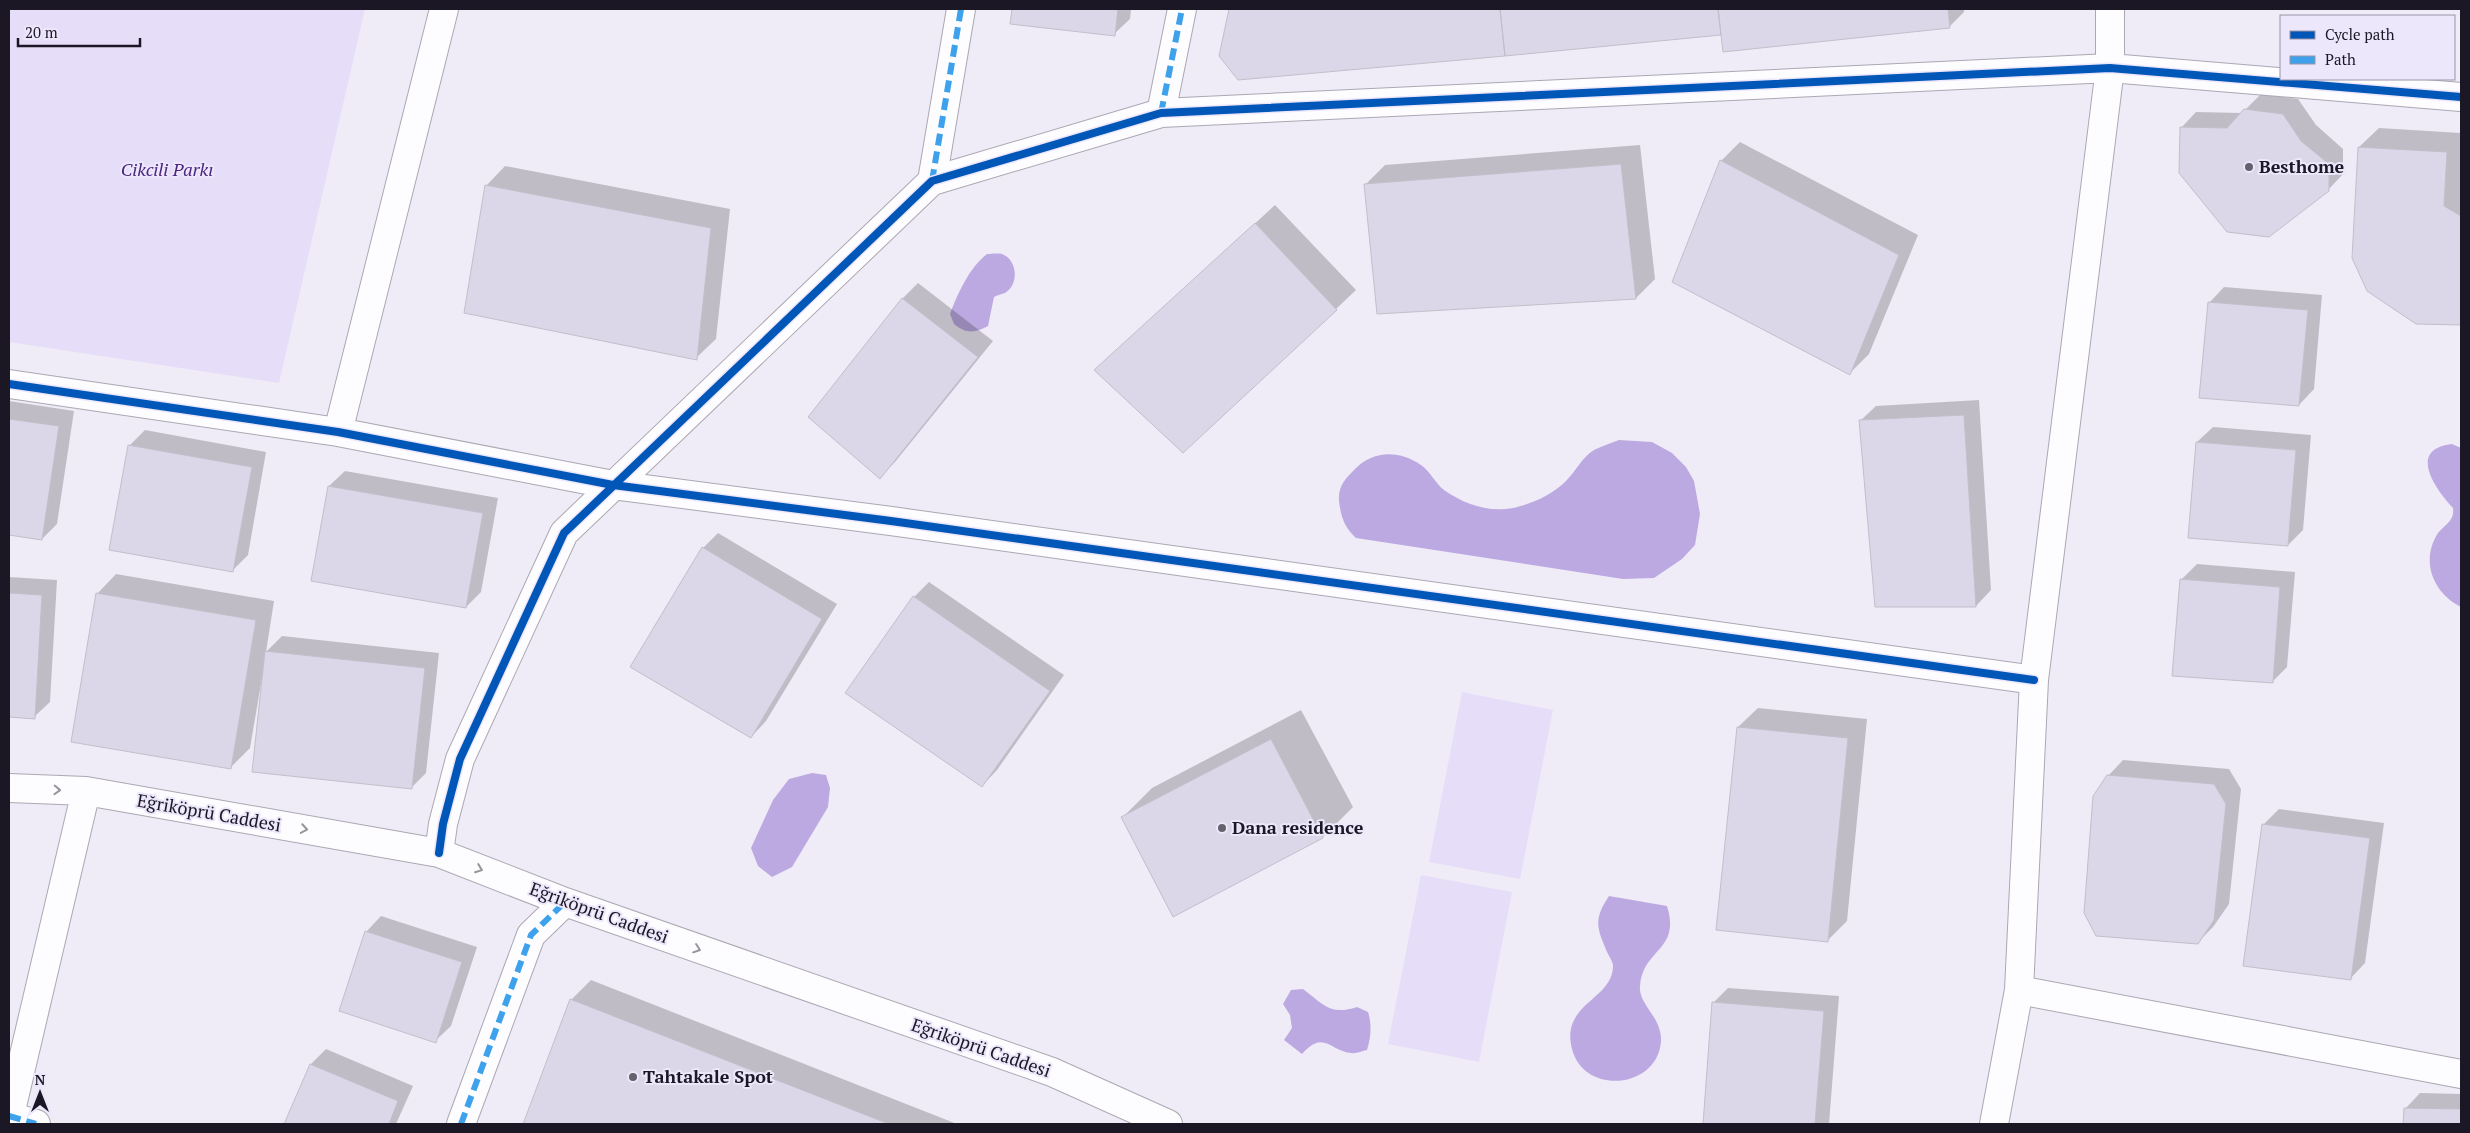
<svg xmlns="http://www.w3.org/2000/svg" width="2470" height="1133" viewBox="0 0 2470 1133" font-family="'PT Serif',serif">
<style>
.green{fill:#e6def9}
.water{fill:#bca9e1}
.shadow{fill:#0003}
.building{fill:#dbd6e8;stroke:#c2bfca}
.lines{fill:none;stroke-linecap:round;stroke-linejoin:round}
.street-casing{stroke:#aba8b3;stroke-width:30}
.street{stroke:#fdfcfe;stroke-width:28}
.quiet{stroke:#3da2eb;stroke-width:6;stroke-dasharray:12 6;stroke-linecap:butt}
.cycleway-casing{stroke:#ede7fc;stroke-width:11}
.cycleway{stroke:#0057b8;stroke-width:8}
.oneway{stroke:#97959c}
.poi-dot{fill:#65626e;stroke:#ede7fc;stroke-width:2}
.labels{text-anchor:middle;stroke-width:4;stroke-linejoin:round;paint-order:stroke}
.poi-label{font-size:18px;font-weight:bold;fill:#1b1724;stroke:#ede7fc;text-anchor:start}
.park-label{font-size:18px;font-style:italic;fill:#4c267f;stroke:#ede7fc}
.street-label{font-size:18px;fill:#1b1724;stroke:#ede7fc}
</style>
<rect width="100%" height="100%" fill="#efecf7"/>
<path class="green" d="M9,9H365L279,383L9,342Z
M1462,692L1553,710L1520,879L1429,862Z
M1421,875L1512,892L1479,1062L1388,1044Z"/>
<path class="water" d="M987,254C991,254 998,253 1002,254C1018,260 1019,285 1005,293C1002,294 997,295 994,297L988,326C975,333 966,334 954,324L950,314C958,293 969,268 987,254Z
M1619,440L1652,442L1672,453L1686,467L1694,481L1700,514L1695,545L1682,559L1654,578L1623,579L1356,538C1344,527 1341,517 1339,501C1338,486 1345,479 1355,469C1373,450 1400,450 1421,465C1430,471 1435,483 1444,490C1461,502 1483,511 1505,509C1526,507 1551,496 1566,481C1576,471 1582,457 1594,450C1602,446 1611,443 1619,440Z
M2452,444L2461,448V607C2433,593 2420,561 2438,533C2445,524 2455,521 2453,508C2435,489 2407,449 2452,444Z
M812,773L826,775L830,788L828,807L792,867L772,877L758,866L751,848L773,800L789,779Z
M1609,896L1667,906C1681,951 1643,948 1640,986C1638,1004 1662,1017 1661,1041C1658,1089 1584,1096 1572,1049C1560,1003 1613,1000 1613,966C1613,962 1609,956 1607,952C1597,928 1593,920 1609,896Z
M1303,989C1323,1004 1330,1016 1357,1007L1368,1012C1372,1025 1371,1037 1367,1050C1362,1051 1356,1054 1351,1053C1330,1051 1324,1029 1302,1054L1284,1040L1292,1028L1290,1015L1283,1004L1291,990Z"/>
<path class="shadow" d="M1013,9H1131L1130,19L1114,34L1012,23Z
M1230,9H1964V12L1949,27L1722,34L1239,79L1220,55Z
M2261,94L2298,99L2316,125L2343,149V174L2328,190L2181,128L2196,112L2242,113Z
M2379,128L2461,133V323H2416L2359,147Z
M1740,142L1918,235L1869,354L1850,373L1721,161Z
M1640,145L1655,279L1636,298L1378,313L1365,185L1385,165Z
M505,166L730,209L716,339L696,358L486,186Z
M1275,205L1356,290L1336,309L1096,370Z
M918,283L993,341L895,462L880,477L902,299Z
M2224,287L2322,295L2314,389L2299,405L2209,303Z
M1979,400L1991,590L1976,606H1877L1860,421L1876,406Z
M9,401L74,411L57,524L42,539L9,534Z
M2213,427L2311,435L2303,530L2288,545L2189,537L2197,442Z
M145,430L266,452L248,555L233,570L129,446Z
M345,471L498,498L481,592L466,607L329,486Z
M718,533L837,604L766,721L751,737L703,548Z
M2197,564L2295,572L2287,667L2272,682L2181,580Z
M116,574L274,601L266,652L282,636L439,653L426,773L411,788L262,678L250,748L230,768L97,594Z
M9,577L57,580L50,702L34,717L9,716Z
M929,582L1064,675L997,770L982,786L914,597Z
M1758,708L1867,719L1847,921L1827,941L1738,727Z
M1301,710L1353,807L1323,837L1122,818L1152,788Z
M2123,760L2229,769L2241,789L2229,904L2213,927L2197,943L2108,776Z
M2279,809L2384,823L2365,963L2350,979L2263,825Z
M381,916L477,947L451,1026L435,1041L366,932Z
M591,980L957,1124H524L571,1000Z
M1728,988L1839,996L1829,1124H1704L1713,1003Z
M326,1049L413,1086L396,1124H285L311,1064Z
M2420,1093L2461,1094V1124H2405V1109Z"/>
<path class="building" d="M1012,9H1118L1115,36L1010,24Z
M1229,9H1500L1505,56L1238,80L1219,56Z
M1500,9H1718L1721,35L1505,56Z
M1718,9H1948L1950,28L1723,52Z
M2244,109L2283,114L2301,141L2329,164V191L2269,237L2227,232L2179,173L2180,127L2227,128Z
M2358,147L2447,152L2444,206L2461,216V325L2416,324L2367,291L2352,258Z
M1720,160L1899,255L1850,375L1672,282Z
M1621,164L1636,299L1377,314L1364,184Z
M485,185L711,228L697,360L464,313Z
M1255,223L1337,310L1183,453L1094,370Z
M902,298L978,357L880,479L808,417Z
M2208,302L2308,310L2299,406L2199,398Z
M1964,415L1976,607H1875L1859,420Z
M9,419L59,426L42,540L9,535Z
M2196,442L2296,450L2288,546L2188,538Z
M128,445L252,467L233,572L109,550Z
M328,486L483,513L466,608L311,581Z
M702,547L822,619L751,738L630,667Z
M2180,579L2280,587L2273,683L2172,676Z
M9,593L42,595L35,719L9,717Z
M96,593L256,620L231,769L71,742Z
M913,596L1050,691L982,787L845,693Z
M265,651L425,668L412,789L252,772Z
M1737,727L1848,738L1828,942L1716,930Z
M1271,739L1323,838L1173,917L1121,817Z
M2107,775L2214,784L2226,804L2214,920L2198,944L2096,936L2084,913L2093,796Z
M2262,824L2370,838L2351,980L2243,966Z
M365,931L462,962L436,1043L339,1011Z
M570,999L889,1124H523Z
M1712,1002L1824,1011L1815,1124H1703Z
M310,1064L398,1101L389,1124H284Z
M2404,1108L2461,1109V1124H2403Z"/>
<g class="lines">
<g class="street-casing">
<path id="street" d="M1161,113L1182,9
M932,181L961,9
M9,384L338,432L613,485L891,521L2034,680
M338,432L444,9
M9,788L86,791L439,853L565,902L1052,1072L1168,1124
M439,853L443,824L460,759L564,533L932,181L1161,113L2110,68L2461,97
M2019,990L2461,1074
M9,1116L36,1124
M9,1119L86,791
M461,1124L531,935L565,902
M1994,1124L2019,990L2034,680L2110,68V9"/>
</g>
<use href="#street" class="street"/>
<path class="quiet" d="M1161,113L1182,9
M932,181L961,9
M9,1116L36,1124
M461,1124L531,935L565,902"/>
<g class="cycleway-casing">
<path id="cycleway" d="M9,384L338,432L613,485L891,521L2034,680
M439,853L443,824L460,759L564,533L932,181L1161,113L2110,68L2461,97"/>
</g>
<use href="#cycleway" class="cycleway"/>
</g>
<defs><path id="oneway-chevron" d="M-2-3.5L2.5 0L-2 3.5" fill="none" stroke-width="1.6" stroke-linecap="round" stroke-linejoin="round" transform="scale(1.25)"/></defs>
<g class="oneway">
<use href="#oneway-chevron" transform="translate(57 790) rotate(2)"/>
<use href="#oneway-chevron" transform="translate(304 829) rotate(10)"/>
<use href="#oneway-chevron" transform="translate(479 869) rotate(21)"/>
<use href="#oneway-chevron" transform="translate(697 949) rotate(19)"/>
</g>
<g class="poi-dot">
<circle cx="2249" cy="167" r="5"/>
<circle cx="1222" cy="828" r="5"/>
<circle cx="633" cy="1077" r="5"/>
</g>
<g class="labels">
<g class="poi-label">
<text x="2259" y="173">Besthome</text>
<text x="1232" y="834">Dana residence</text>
<text x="643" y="1083">Tahtakale Spot</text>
</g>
<g class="park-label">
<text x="167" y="176">Cikcili Parkı</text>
</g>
<g class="street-label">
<text transform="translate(209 813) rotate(10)" y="6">Eğriköprü Caddesi</text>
<text transform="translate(599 913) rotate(20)" y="6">Eğriköprü Caddesi</text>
<text transform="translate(981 1048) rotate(19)" y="6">Eğriköprü Caddesi</text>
</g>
</g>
<rect width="2470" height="1133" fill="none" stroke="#1b1724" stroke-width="20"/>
<rect x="2280" y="15" width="175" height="65" fill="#ede7fc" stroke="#9994a6"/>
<rect x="2290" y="31" width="25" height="8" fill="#0057b8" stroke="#9994a6"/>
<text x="2325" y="40" font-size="15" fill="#1b1724">Cycle path</text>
<rect x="2290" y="56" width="25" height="8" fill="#3da2eb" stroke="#9994a6"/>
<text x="2325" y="65" font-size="15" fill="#1b1724">Path</text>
<g transform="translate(40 1093)" stroke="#ede7fc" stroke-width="4" paint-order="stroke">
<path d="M0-4L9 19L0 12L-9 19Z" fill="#1b1724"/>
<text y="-8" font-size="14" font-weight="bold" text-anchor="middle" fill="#1b1724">N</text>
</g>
<path d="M18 38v8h122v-8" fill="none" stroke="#1b1724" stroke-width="2.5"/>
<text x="25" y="38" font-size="15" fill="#1b1724" stroke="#ede7fc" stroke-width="4" paint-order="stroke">20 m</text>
</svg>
